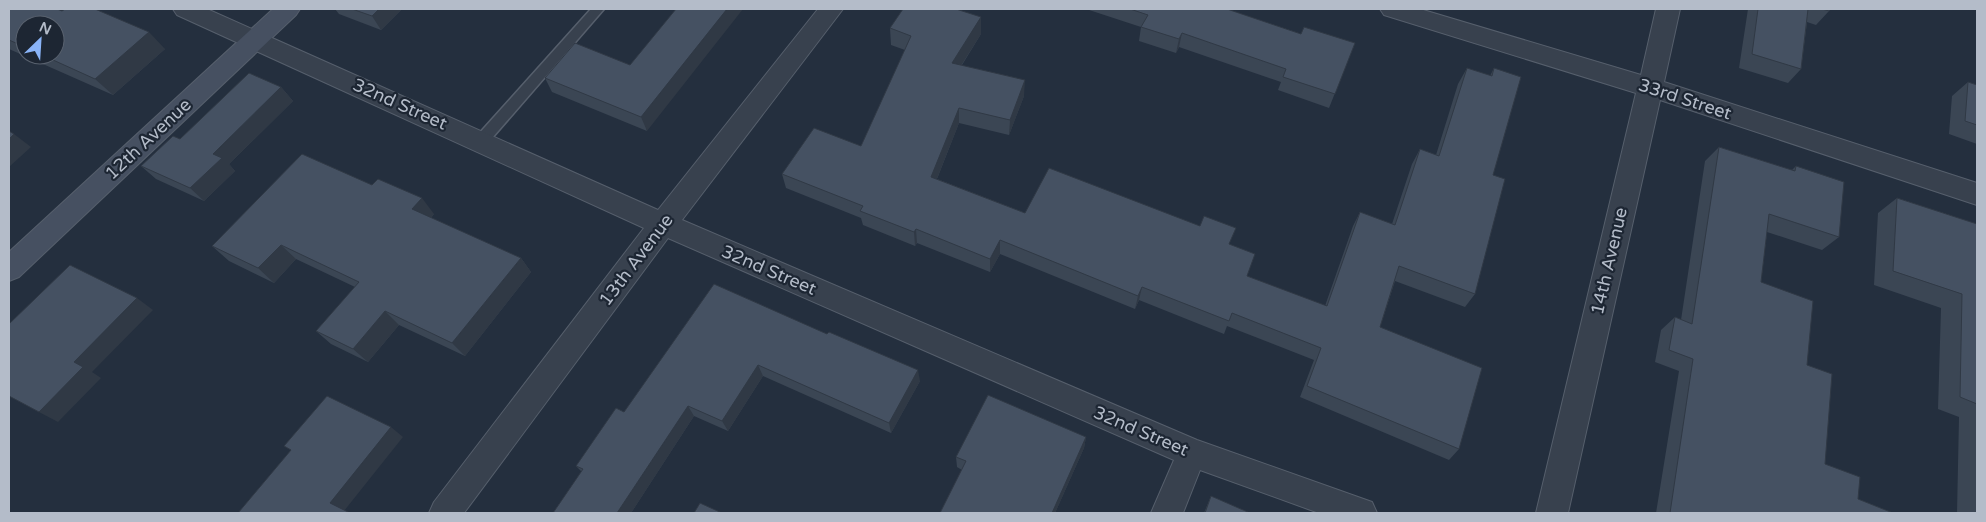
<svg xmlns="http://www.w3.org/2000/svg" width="1986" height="522" viewBox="0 0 1986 522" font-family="'Varela Round',sans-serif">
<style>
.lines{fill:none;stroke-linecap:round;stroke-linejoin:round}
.lane-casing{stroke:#565f6c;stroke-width:3}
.street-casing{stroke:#565f6c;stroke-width:2}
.secondary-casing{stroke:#565f6c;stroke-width:2}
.lane{fill:#38414e;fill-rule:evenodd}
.street{fill:#38414e;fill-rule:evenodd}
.secondary{fill:#465061;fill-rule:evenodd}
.wall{fill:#3b4654;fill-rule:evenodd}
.shaded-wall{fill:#303945}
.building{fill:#455162;stroke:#303945}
.labels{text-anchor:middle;stroke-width:4.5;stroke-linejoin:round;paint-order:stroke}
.street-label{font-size:18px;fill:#b4bcc9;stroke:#1d2633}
</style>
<rect width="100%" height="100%" fill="#242f3e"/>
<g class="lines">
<g class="lane-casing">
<path id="lane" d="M591,9H604L486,145L481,147L476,145L474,141L476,137Z"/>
</g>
<g class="street-casing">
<path id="street" d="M173,9H207L658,210L818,9H843L682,220L1197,440L1372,502L1377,513H1319L1200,470L1183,513H1151L1174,460L668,238L464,513H429L434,502L644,228L177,15Z
M1380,9H1420L1641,75L1656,9H1680L1664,82L1977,183V205L1660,100L1568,513H1536L1636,93L1384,15Z"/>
</g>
<g class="secondary-casing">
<path id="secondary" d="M273,9H300L296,15L19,277L9,281V252Z"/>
</g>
<use href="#lane" class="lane"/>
<use href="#street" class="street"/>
<use href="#secondary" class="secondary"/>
</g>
<path class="wall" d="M9,9L165,49L113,95L9,49ZM25,25L55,55H25Z
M335,9H402L381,30L339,14Z
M1086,9H1227L1301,34L1355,43L1329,108L1278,90L1281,82L1179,47L1176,53L1139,41L1141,27Z
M1748,9H1830L1829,11L1816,25L1807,22L1801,69L1788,83L1739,68Z
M890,28L981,34L962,65L1024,96L1009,135L959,123L937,179L1025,213L1230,245L1247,276L1325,306L1353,226L1360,212L1392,224L1412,164L1420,149L1436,155L1458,84L1467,68L1490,76L1494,68L1493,175L1475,294L1465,307L1395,281L1380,327L1459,449L1449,460L1300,397L1314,360L1227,326L1224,334L1139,300L1135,309L1000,254L990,272L917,243L915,246L863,225L861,218L786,188L782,174L861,146L905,50L891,45Z
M630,65L647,131L552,92L545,78Z
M1968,82L1977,85V144L1949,134L1952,96Z
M281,87L293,101L229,164L235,171L204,201L156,179L141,166Z
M1719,147L1792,170L1796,166L1839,237L1822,250L1767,232L1761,282L1807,365L1825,464L1858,499L1893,513H1656L1679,371L1655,362L1661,330L1675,317L1681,320L1705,161Z
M1897,198L1977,224V513H1957L1959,417L1938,409L1941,308L1874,285L1878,213Z
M434,214L431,218L521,258L531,272L465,356L399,325L368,362L331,344L316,331L355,287L296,259L274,283L229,261L212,246Z
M827,334L920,381L891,433L763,376L728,431L694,416L631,513H553L582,472L576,466L624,412Z
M1086,437L1084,448L1055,513H940L962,470L957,467L956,457Z
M1211,496L1250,513H1204Z"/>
<path class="shaded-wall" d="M379,9H402L381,30L372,16Z
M727,9H743L647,131L641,117Z
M981,17V34L953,78L952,63Z
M149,32L165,49L113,95L95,79Z
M1182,33L1179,47L1176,53L1179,39Z
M1025,80L1024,96L1009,135L1010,120Z
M281,87L293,101L229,164L235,171L204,201L190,188L213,154Z
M959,108V123L932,191L931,177Z
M14,134L31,147L9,167V139Z
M422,198L434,214L425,225L412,209Z
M916,229L917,243L915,246L914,232Z
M1000,240V254L990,272V259Z
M281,245L296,259L274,283L258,268Z
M521,258L531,272L465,356L452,343Z
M1142,287L1139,300L1135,309L1138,296Z
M137,298L153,310L92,372L101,378L58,422L39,412L74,362Z
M385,311L399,325L368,362L353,349Z
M758,365L763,376L728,431L722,421Z
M918,370L920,381L891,433L889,423Z
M688,406L694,416L631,513H617Z
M391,427L403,437L344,511L330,503Z
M1086,437L1084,448L1055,513H1052Z"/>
<path class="building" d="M9,9H57L62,11L65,9H95L149,32L95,79L42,55H55V25H25V47L9,40Z
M352,9H379L372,16Z
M676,9H727L641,117L545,78L575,43L630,65Z
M903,9H956L981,17L952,63L1025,80L1010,120L959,108L931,177L1025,213L1049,168L1200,226L1204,216L1236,228L1229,244L1255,254L1247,276L1327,306L1360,212L1395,225L1420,149L1439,156L1467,68L1492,76L1494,68L1521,77L1493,175L1505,179L1475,294L1399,266L1380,327L1482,368L1459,449L1307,386L1321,348L1232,313L1229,321L1142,287L1138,296L1000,240L990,259L916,229L914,232L860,211L863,206L782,174L814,128L861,146L911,36L890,28Z
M1130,9H1227L1301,34L1304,27L1355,43L1335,94L1283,77L1286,69L1182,33L1179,39L1141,27L1148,15Z
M1758,9H1808L1801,69L1752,54Z
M1822,9H1830L1829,11Z
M249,73L281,87L213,154L222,158L190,188L141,166L173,136L180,139Z
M1968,82L1977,85V125L1965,121Z
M9,131L14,134L9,139Z
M1719,147L1795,171L1796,166L1844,182L1839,237L1769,214L1761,282L1813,301L1807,365L1832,374L1825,464L1860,477L1858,499L1893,513H1670L1693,359L1669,350L1675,317L1692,324Z
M302,154L372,185L378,179L422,198L412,209L521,258L452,343L385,311L353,349L316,331L359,282L281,245L258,268L212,246Z
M1897,198L1977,224V404L1960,397L1962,294L1893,271Z
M70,265L137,298L74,362L83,367L39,412L9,396V324Z
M714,284L827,334L829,332L918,370L889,423L758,365L722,421L688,406L617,513H553L583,469L576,466L616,408L624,412Z
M988,395L1086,437L1052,513H940L966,461L956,457Z
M327,396L391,427L330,503L350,513H238L291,450L284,446Z
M1211,496L1250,513H1205Z
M700,503L722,513H694Z"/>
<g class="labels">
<g class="street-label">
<text transform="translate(1685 99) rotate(18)" y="6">33rd Street</text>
<text transform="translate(400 104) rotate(24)" y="6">32nd Street</text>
<text transform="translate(148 139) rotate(-43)" y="6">12th Avenue</text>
<text transform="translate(636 260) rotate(-53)" y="6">13th Avenue</text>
<text transform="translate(1609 261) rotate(-77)" y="6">14th Avenue</text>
<text transform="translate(769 270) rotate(23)" y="6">32nd Street</text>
<text transform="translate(1141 431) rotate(23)" y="6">32nd Street</text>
</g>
</g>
<rect width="1986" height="522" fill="none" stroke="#b4bcc9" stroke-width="20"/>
<g transform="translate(40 40) rotate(25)"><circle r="24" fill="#1d2633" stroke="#59626f"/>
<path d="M0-4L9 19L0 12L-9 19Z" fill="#8ab4f8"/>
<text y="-8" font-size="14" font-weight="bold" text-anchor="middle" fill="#b4bcc9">N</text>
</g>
</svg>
